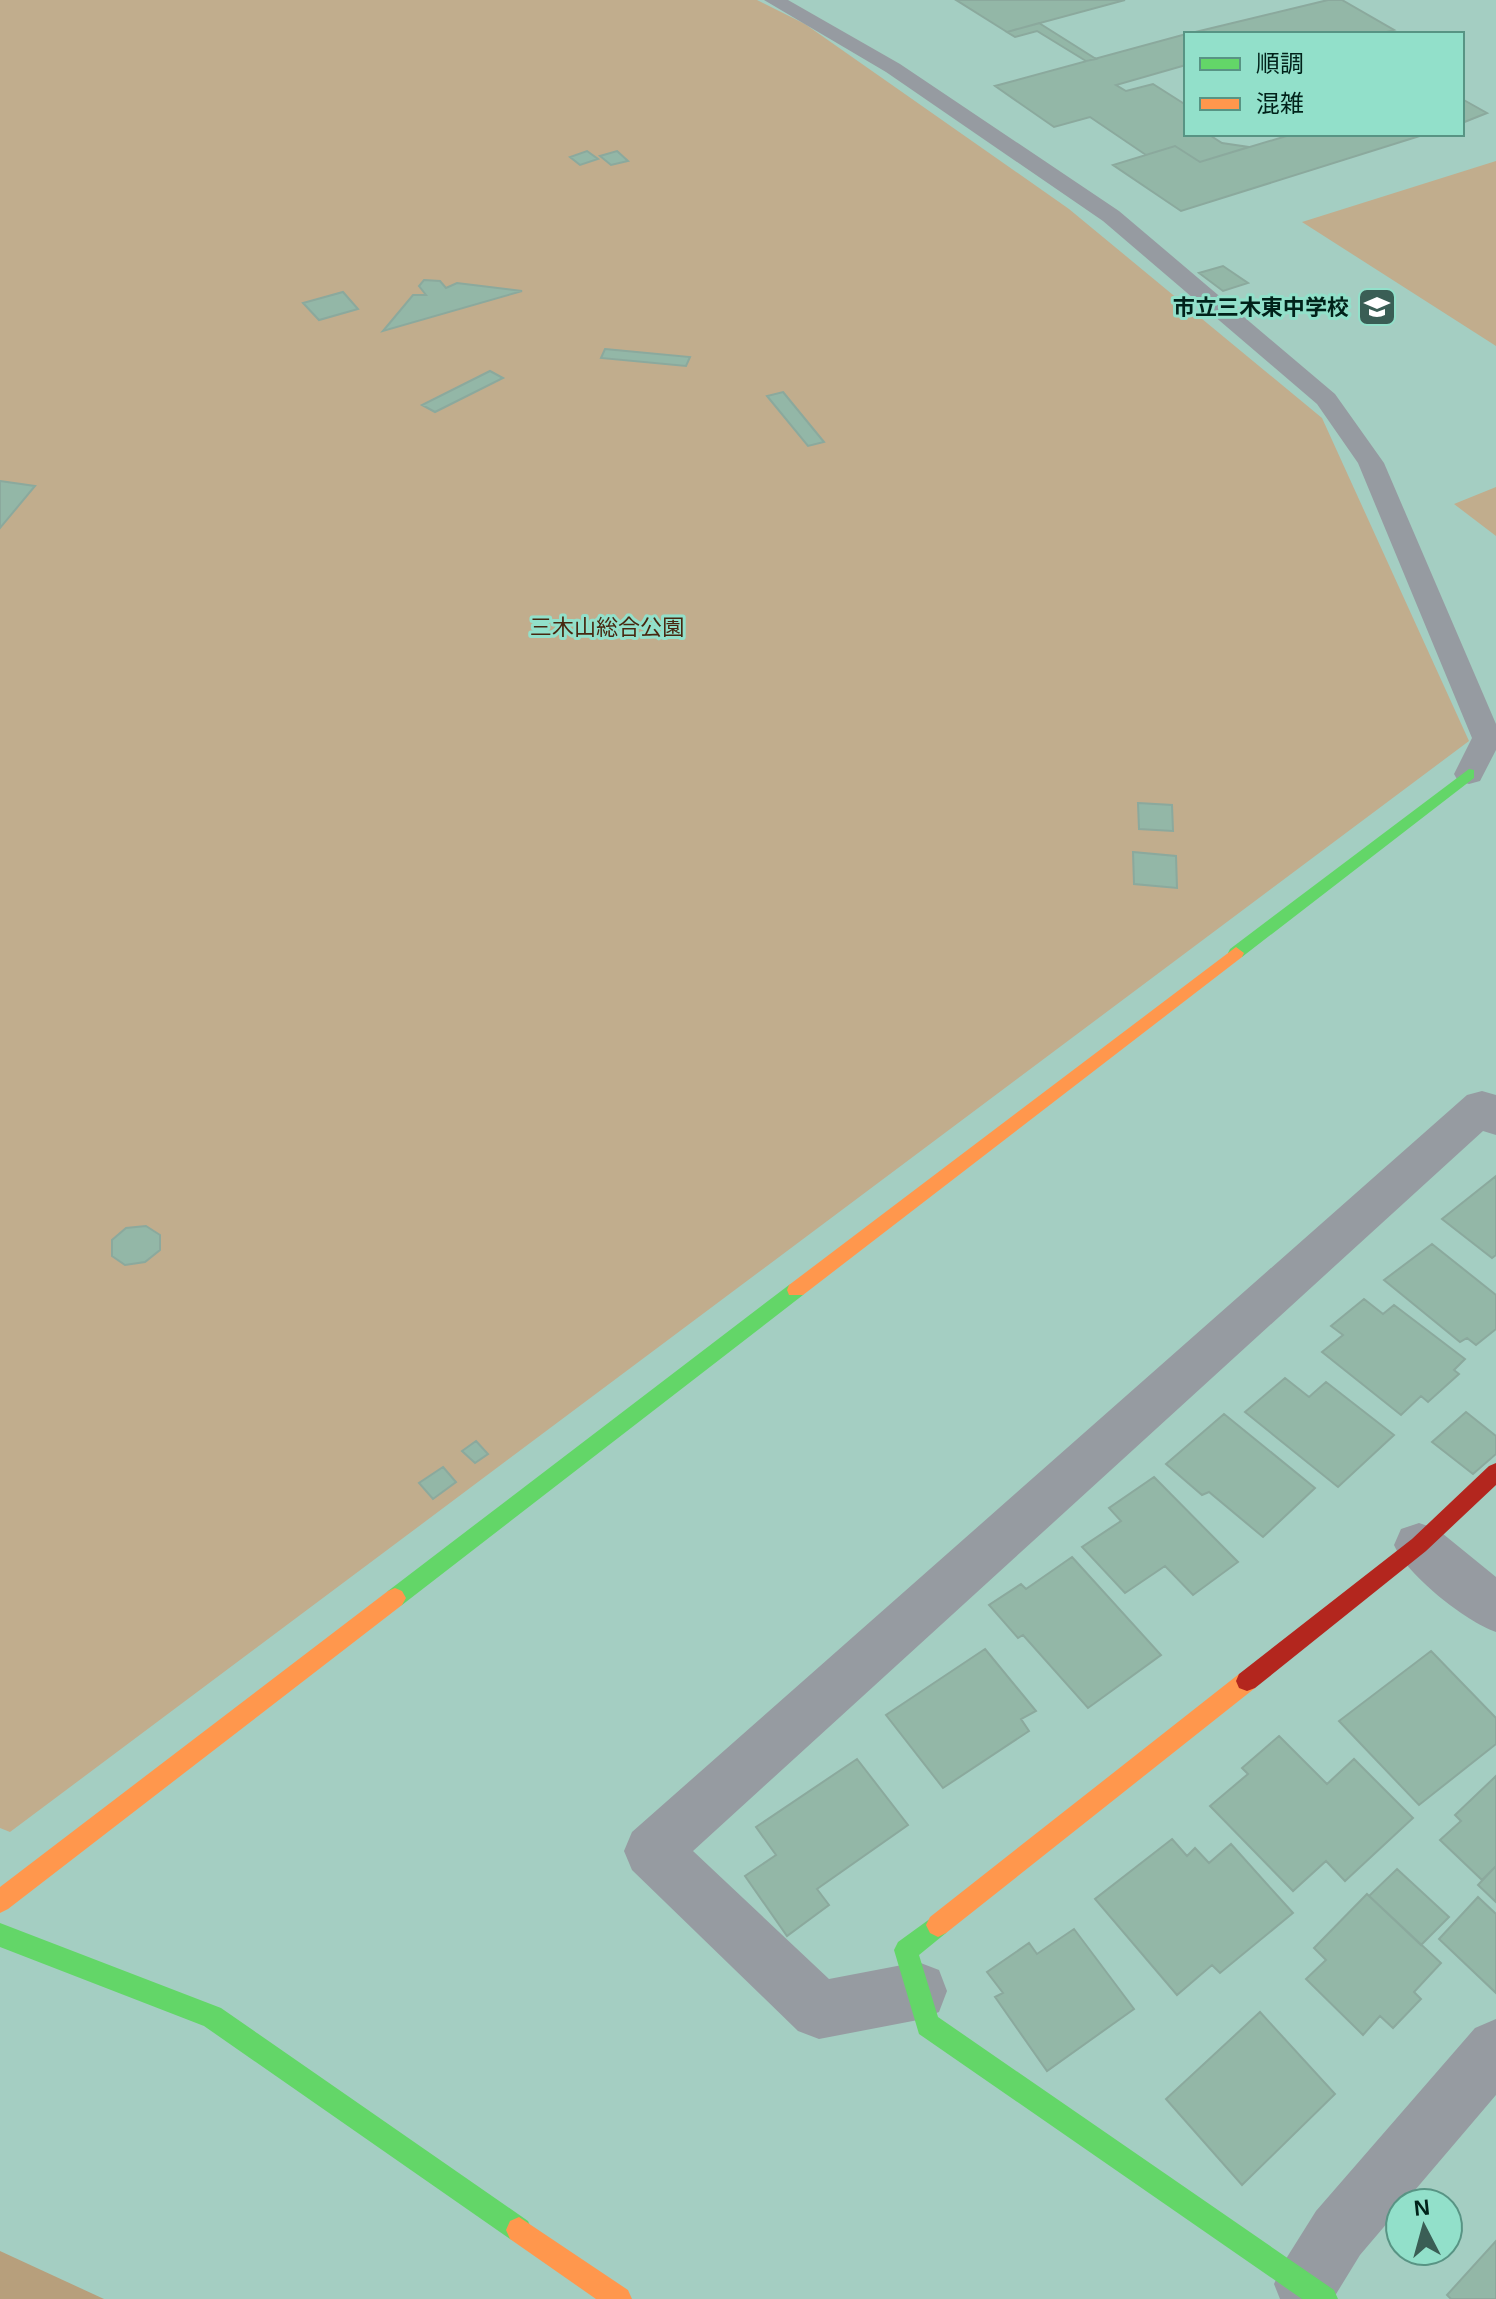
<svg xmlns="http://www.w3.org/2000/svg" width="1496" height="2299" viewBox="0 0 1496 2299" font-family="Helvetica,'Noto Sans JP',sans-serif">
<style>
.green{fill:#c1ad8d}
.forest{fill:#b79f7c}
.building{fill:#93b7a7;stroke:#8ba99d;stroke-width:2}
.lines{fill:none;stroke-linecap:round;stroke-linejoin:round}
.lane{fill:#969ba1;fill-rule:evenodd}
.street{fill:#969ba1;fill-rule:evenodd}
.fast{fill:#63d668;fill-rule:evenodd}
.slow{fill:#ff974d;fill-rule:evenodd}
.jam{fill:#b3261e;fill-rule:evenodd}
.labels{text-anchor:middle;stroke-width:6;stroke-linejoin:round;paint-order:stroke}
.far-poi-label{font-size:22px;font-weight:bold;fill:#01221a;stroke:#92e0ca;text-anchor:end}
.far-park-label{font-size:22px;fill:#472710;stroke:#92e0ca}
</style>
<rect width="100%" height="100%" fill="#a4cec2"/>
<path class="green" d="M0,0H757L805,24L1069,209L1322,418L1469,741L10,1832L0,1828Z
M1496,161V346L1302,222Z
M1496,487V536L1454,504Z"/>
<path class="forest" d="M0,2251L104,2299H0Z"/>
<path class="building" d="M956,0H1125L1007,32Z
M1328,0H1342L1394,30L1379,34H1187Z
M1039,23L1096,59L1086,61L1037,31L1015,37L1007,32Z
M1186,34V65L1116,85L1126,91L1153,84L1186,105V134H1219L1211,136L1222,143L1249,147L1200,162L1175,146L1146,155L1090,117L1054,127L995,86Z
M1462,99L1487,113L1462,123Z
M1293,134H1426L1181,211L1113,165L1175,146L1200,162Z
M587,151L598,159L580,165L570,157Z
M617,151L628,161L611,165L600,156Z
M1223,266L1248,283L1223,291L1199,273Z
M424,280L440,281L446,288L457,283L522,291L383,331L413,295H426L419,286Z
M343,292L358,309L319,320L303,303Z
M605,349L690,357L686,366L601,358Z
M490,371L503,378L435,412L422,405Z
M783,392L824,442L808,446L767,396Z
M0,481L35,486L0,528Z
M1138,803L1172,805L1173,831L1139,829Z
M1133,852L1176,856L1177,888L1134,884Z
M1496,1176V1255L1492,1258L1442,1219Z
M146,1226L160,1235V1250L145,1262L125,1265L112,1256V1240L126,1228Z
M1432,1244L1496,1295V1329L1476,1345L1467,1338L1460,1342L1384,1280Z
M1364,1299L1383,1314L1394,1305L1465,1359L1454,1370L1459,1374L1428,1402L1421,1396L1401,1415L1322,1352L1343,1335L1331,1326Z
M1285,1378L1309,1397L1326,1382L1394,1435L1338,1487L1245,1412Z
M1466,1412L1496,1436V1454L1473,1474L1432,1442Z
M1224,1414L1315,1488L1263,1537L1209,1492L1202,1495L1166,1464Z
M476,1441L488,1454L475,1463L462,1451Z
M443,1467L456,1482L433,1499L419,1483Z
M1154,1477L1238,1562L1193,1595L1165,1566L1125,1593L1082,1547L1121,1521L1109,1508Z
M1072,1557L1161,1655L1088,1708L1023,1635L1018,1638L989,1605L1021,1584L1026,1589Z
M985,1649L1036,1711L1021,1719L1029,1731L943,1788L886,1715Z
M1431,1651L1496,1718V1744L1419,1805L1339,1721Z
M1279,1736L1327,1784L1354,1759L1413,1818L1345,1881L1326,1861L1293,1891L1210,1806L1248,1774L1242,1768Z
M857,1759L908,1825L817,1889L829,1905L787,1936L745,1876L776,1855L756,1827Z
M1496,1776V1866L1482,1880L1440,1840L1461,1821L1455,1815Z
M1172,1839L1187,1856L1195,1848L1209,1863L1231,1844L1293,1913L1220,1973L1212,1965L1177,1995L1095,1899Z
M1496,1866V1902L1478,1885Z
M1397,1869L1449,1917L1421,1945L1369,1896Z
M1367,1894L1441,1963L1414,1992L1421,1999L1393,2028L1380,2016L1363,2035L1306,1979L1326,1960L1314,1948Z
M1478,1897L1496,1914V1993L1439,1939Z
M1074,1929L1134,2009L1047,2071L995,1997L1003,1993L987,1972L1029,1943L1037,1954Z
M1260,2012L1335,2094L1242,2185L1166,2099Z
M1496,2241V2299H1451L1447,2295Z"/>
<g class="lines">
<path class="lane" d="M764,0H788L900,64L1119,211L1335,394L1384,463L1496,724V750L1480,781L1469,784L1458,781L1454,774L1472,738L1358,463L1317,404L1103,221L886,72Z"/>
<path class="street" d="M1482,1091L1496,1095V1135L1483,1131L693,1851L829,1979L918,1962L939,1970L947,1991L939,2012L918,2020L819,2039L798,2031L632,1870L624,1851L632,1832L1467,1095Z
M1419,1523L1437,1529L1496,1577V1632C1465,1621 1407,1575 1394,1545L1401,1529Z
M1496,2019V2095L1404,2203H1400V2208L1360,2255L1333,2299H1280L1274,2284L1284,2262L1316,2211L1475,2028Z"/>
<path class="fast" d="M1469,769L1474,770V778L1242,957H1230L1228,953L1230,949Z
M796,1282L803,1285L805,1290L803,1295L402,1605L395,1608L388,1605L384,1598L388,1591L789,1285Z
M938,1913L946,1917L950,1925L946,1933L919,1955L938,2017L1334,2290L1338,2299H1302L919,2034L894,1950L898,1942Z
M0,1923L221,2008L528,2221L532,2230L528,2239L519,2243L510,2239L204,2026L0,1947Z"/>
<path class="slow" d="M1236,947L1244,953L1242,957L803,1295H789L787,1290L789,1285Z
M395,1588L402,1591L406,1598L402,1605L8,1909L0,1913V1887L388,1591Z
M1247,1671L1255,1674L1258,1681L1255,1688L946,1933L938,1937L930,1933L926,1925L930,1917L1239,1674Z
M519,2217L628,2290L632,2299H596L510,2239L506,2230L510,2221Z"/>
<path class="jam" d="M1496,1463V1485L1426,1551L1255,1688L1247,1691L1239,1688L1236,1681L1239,1674L1412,1539L1489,1466Z"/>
</g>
<defs>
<g id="school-square" transform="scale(2)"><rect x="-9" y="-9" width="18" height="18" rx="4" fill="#3a5e55" stroke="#92e0ca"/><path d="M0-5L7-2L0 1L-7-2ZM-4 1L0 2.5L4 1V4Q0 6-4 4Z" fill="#fff"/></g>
</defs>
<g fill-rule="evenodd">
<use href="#school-square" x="1377" y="307"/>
</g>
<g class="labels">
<g class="far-poi-label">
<text x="1349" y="315">市立三木東中学校</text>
</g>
<g class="far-park-label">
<text x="607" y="635">三木山総合公園</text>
</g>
</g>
<rect x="1184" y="32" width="280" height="104" fill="#92e0ca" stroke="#589484" stroke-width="2"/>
<rect x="1200" y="58" width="40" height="12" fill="#63d668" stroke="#589484" stroke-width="2"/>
<text x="1256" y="72" font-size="24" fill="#01221a">順調</text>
<rect x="1200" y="98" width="40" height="12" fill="#ff974d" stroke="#589484" stroke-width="2"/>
<text x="1256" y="112" font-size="24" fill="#01221a">混雑</text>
<g transform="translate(1424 2227) rotate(354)"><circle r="38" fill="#92e0ca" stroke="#589484" stroke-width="2"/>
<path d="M0-6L14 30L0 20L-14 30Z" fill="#3a5e55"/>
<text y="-12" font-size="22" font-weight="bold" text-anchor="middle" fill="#01221a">N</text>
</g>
</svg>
